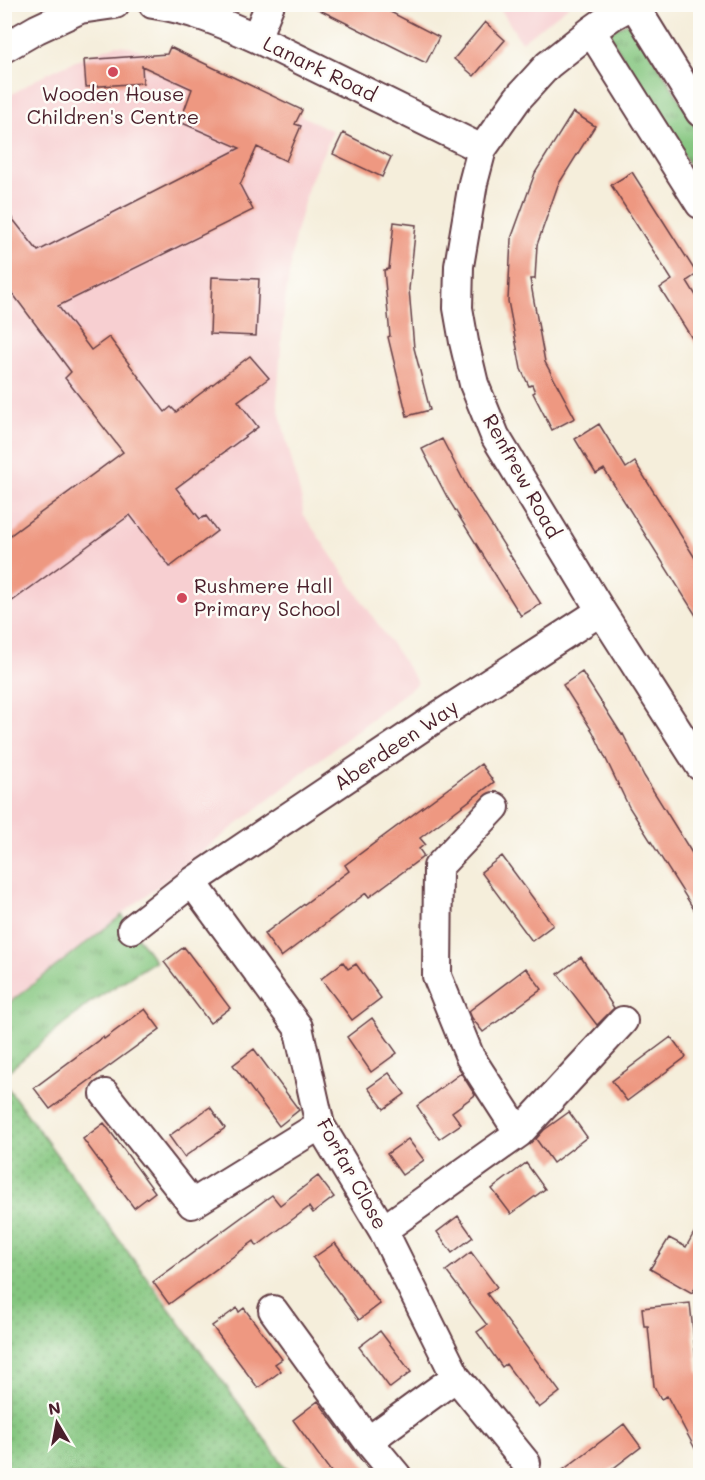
<svg xmlns="http://www.w3.org/2000/svg" width="705" height="1480" viewBox="0 0 705 1480" font-family="Mali,sans-serif">
<style>
.built{fill:#f7cfd1}
.grass{fill:url(#grass-tufts);stroke:#677255;stroke-width:1.5}
.park{fill:url(#park-dots);stroke:#677255;stroke-width:1.5}
.building{fill:#ee9881}
.lines{fill:none;stroke-linecap:round;stroke-linejoin:round}
.street-casing{stroke:#643e45;stroke-width:32}
.street{stroke:#fff;stroke-width:28}
.poi-dot{fill:#d1495b;stroke:#fdfcf7;stroke-width:2}
.labels{text-anchor:middle;stroke-width:5;stroke-linejoin:round;paint-order:stroke}
.street-label{font-size:20px;fill:#4a1f2b;stroke:#fdfcf7}
.poi-label{font-size:20px;fill:#4a1f2b;stroke:#fdfcf7}
</style>
<defs>
<pattern id="grass-tufts" width="24" height="20" patternUnits="userSpaceOnUse" patternTransform="scale(1.5)"><rect width="24" height="20" fill="#84c67f"/><path d="M3 7l-1-3M5 7V3M7 7l1-3M15 17l-1-3M17 17v-4M19 17l1-3" fill="none" stroke="#6ea068"/></pattern>
<pattern id="park-dots" width="8" height="8" patternUnits="userSpaceOnUse" patternTransform="scale(1.5)"><rect width="8" height="8" fill="#84c67f"/><path d="M2 2h.1M6 6h.1" fill="none" stroke="#6ea068" stroke-width="1.8" stroke-linecap="round"/></pattern>
</defs>
<rect width="100%" height="100%" fill="#fdfcf7"/>
<filter id="ink" filterUnits="userSpaceOnUse"><feTurbulence type="fractalNoise" baseFrequency=".0167" numOctaves="2"/><feDisplacementMap in="SourceGraphic" scale="12" xChannelSelector="R" yChannelSelector="G"/><feConvolveMatrix kernelMatrix="1 2 1 2 8 2 1 2 1" color-interpolation-filters="sRGB"/></filter>
<filter id="wash" filterUnits="userSpaceOnUse"><feTurbulence type="fractalNoise" baseFrequency=".008" numOctaves="4" result="noise"/><feDisplacementMap in="SourceGraphic" scale="24" xChannelSelector="R" yChannelSelector="G"/><feGaussianBlur stdDeviation="1.35" result="paint"/><feColorMatrix in="noise" values="0 0 0 0 0 0 0 0 0 0 0 0 0 0 0 0 0 1.4 0 .05"/><feComposite in="paint" operator="in"/></filter>
<g filter="url(#wash)">
<rect width="100%" height="100%" fill="#f5eedb"/>
<path class="built" d="M498,5H570L521,42Z
M116,45L126,46L202,68L333,131L309,184L295,236L284,310L277,401L287,443L302,501L303,514L418,683L7,1004L4,1000V99L40,77L61,67Z"/>
<path class="grass" d="M627,23L633,25L700,132V182L610,36L611,30Z
M122,915L155,961L89,1003L5,1074V1006Z"/>
<path class="park" d="M5,1084L291,1475H5Z"/>
<g id="blocks">
<path class="building" d="M308,4H375L439,37L426,63Z
M485,22L505,40L474,76L454,59Z
M170,47L302,110L295,124L301,126L286,161L257,147L240,185L253,210L58,306L91,350L109,337L165,412L171,407L176,412L250,356L269,378L238,401L258,427L176,488L200,519L206,516L217,531L170,567L130,515L4,607V540L123,452L65,378L71,372L4,282V208L38,251L240,148L180,122L192,89L142,66L143,83L86,87L84,60L167,54Z
M573,112L595,126L558,185L537,245L535,279H530L545,362L575,418L552,430L533,393L535,392L532,385L529,386L521,369L508,301L511,239L535,173Z
M343,133L391,157L382,177L333,154Z
M632,172L697,274L687,281L700,302V351L660,288L672,280L611,185Z
M394,222L416,225L409,289L414,348L430,410L407,416L388,337L390,336L384,270L389,269Z
M212,277L259,279L256,336L210,334Z
M599,424L626,468L635,462L700,566V622L604,469L596,474L575,439Z
M442,439L467,487L541,604L521,616L447,497L422,449Z
M582,672L622,735L623,734L644,776L700,866V919L629,807L593,732L563,685Z
M481,764L494,782L420,838L425,844L419,849L424,856L369,897L366,893L281,957L264,934L349,871L345,865Z
M502,856L553,925L532,941L481,872Z
M184,947L230,1008L210,1023L164,962Z
M581,957L614,1008L597,1025L558,974Z
M343,962L348,969L356,964L381,998L352,1020L321,979Z
M526,968L542,989L483,1032L472,1018L469,1011Z
M145,1009L160,1029L50,1109L34,1088L103,1037L104,1039Z
M372,1018L397,1053L371,1072L347,1037Z
M671,1037L686,1057L627,1101L612,1081Z
M254,1049L299,1110L279,1126L233,1065Z
M389,1073L405,1094L384,1109L368,1088Z
M461,1073L475,1095L452,1112L461,1124L439,1139L417,1106Z
M210,1107L225,1128L184,1157L169,1136Z
M569,1112L587,1137L553,1163L536,1139L544,1130Z
M104,1123L155,1192L134,1208L83,1139Z
M408,1139L424,1160L402,1175L387,1154Z
M526,1163L545,1189L511,1214L492,1189Z
M318,1176L334,1197L313,1213L309,1207L257,1246L254,1241L169,1304L153,1282L272,1195L280,1205Z
M458,1216L473,1237L452,1253L437,1232Z
M700,1222V1277L692,1293L650,1269L669,1238L686,1247Z
M335,1243L380,1304L359,1320L313,1258Z
M471,1252L497,1287L487,1294L560,1392L539,1408L506,1364L502,1367L477,1332L487,1325L446,1271Z
M690,1303L697,1368L700,1376V1458L667,1396L661,1399L654,1386L648,1326H644L642,1308Z
M237,1308L239,1312L244,1308L282,1359L275,1364L281,1371L258,1388L212,1326Z
M380,1331L411,1372L390,1388L359,1347Z
M318,1401L373,1476H334L293,1420Z
M624,1424L641,1447L603,1476H555Z"/>
</g>
</g>
<g filter="url(#ink)">
<use href="#blocks" fill-opacity="0" stroke="#643e45" stroke-width="1.5"/>
<g class="lines">
<g class="street-casing">
<path id="street" d="M153,4C189,9 223,23 256,38L482,149
M634,4L612,16L591,31L548,65L518,98L482,149L473,183L459,266L458,308L464,342L474,384L495,436L601,611L700,766
M634,5L700,112
M591,31L700,204
M256,38L270,4
M4,48L37,29L80,9L115,4
M495,807L438,867L437,976L470,1057L519,1133
M192,882L298,1027L320,1125L383,1230L456,1377L526,1463
M132,929L192,882L437,717L601,611
M105,1094L192,1204L320,1125
M383,1230L519,1133L623,1021
M273,1310L368,1441L397,1476
M368,1441L456,1377"/>
</g>
<use href="#street" class="street"/>
</g>
</g>
<g class="poi-dot">
<circle cx="113" cy="72" r="6"/>
<circle cx="182" cy="598" r="6"/>
</g>
<g class="labels">
<g class="street-label">
<text transform="translate(320 69) rotate(26)" y="7">Lanark Road</text>
<text transform="translate(522 476) rotate(61)" y="7">Renfrew Road</text>
<text transform="translate(396 745) rotate(-34)" y="7">Aberdeen Way</text>
<text transform="translate(352 1174) rotate(61)" y="7">Forfar Close</text>
</g>
<g class="poi-label">
<text x="113" y="101">Wooden House<tspan x="113" dy="23">Children's Centre</tspan></text>
<text x="194" y="593" text-anchor="start">Rushmere Hall<tspan x="194" dy="23">Primary School</tspan></text>
</g>
</g>
<rect width="705" height="1480" fill="none" stroke="#fdfcf7" stroke-width="24"/>
<g transform="translate(57 1423) rotate(350)" stroke="#fdfcf7" stroke-width="4.5" paint-order="stroke">
<path d="M0-4.5L10 22L0 15L-10 22Z" fill="#4a1f2b"/>
<text y="-9" font-size="16" font-weight="bold" text-anchor="middle" fill="#4a1f2b">N</text>
</g>
</svg>
